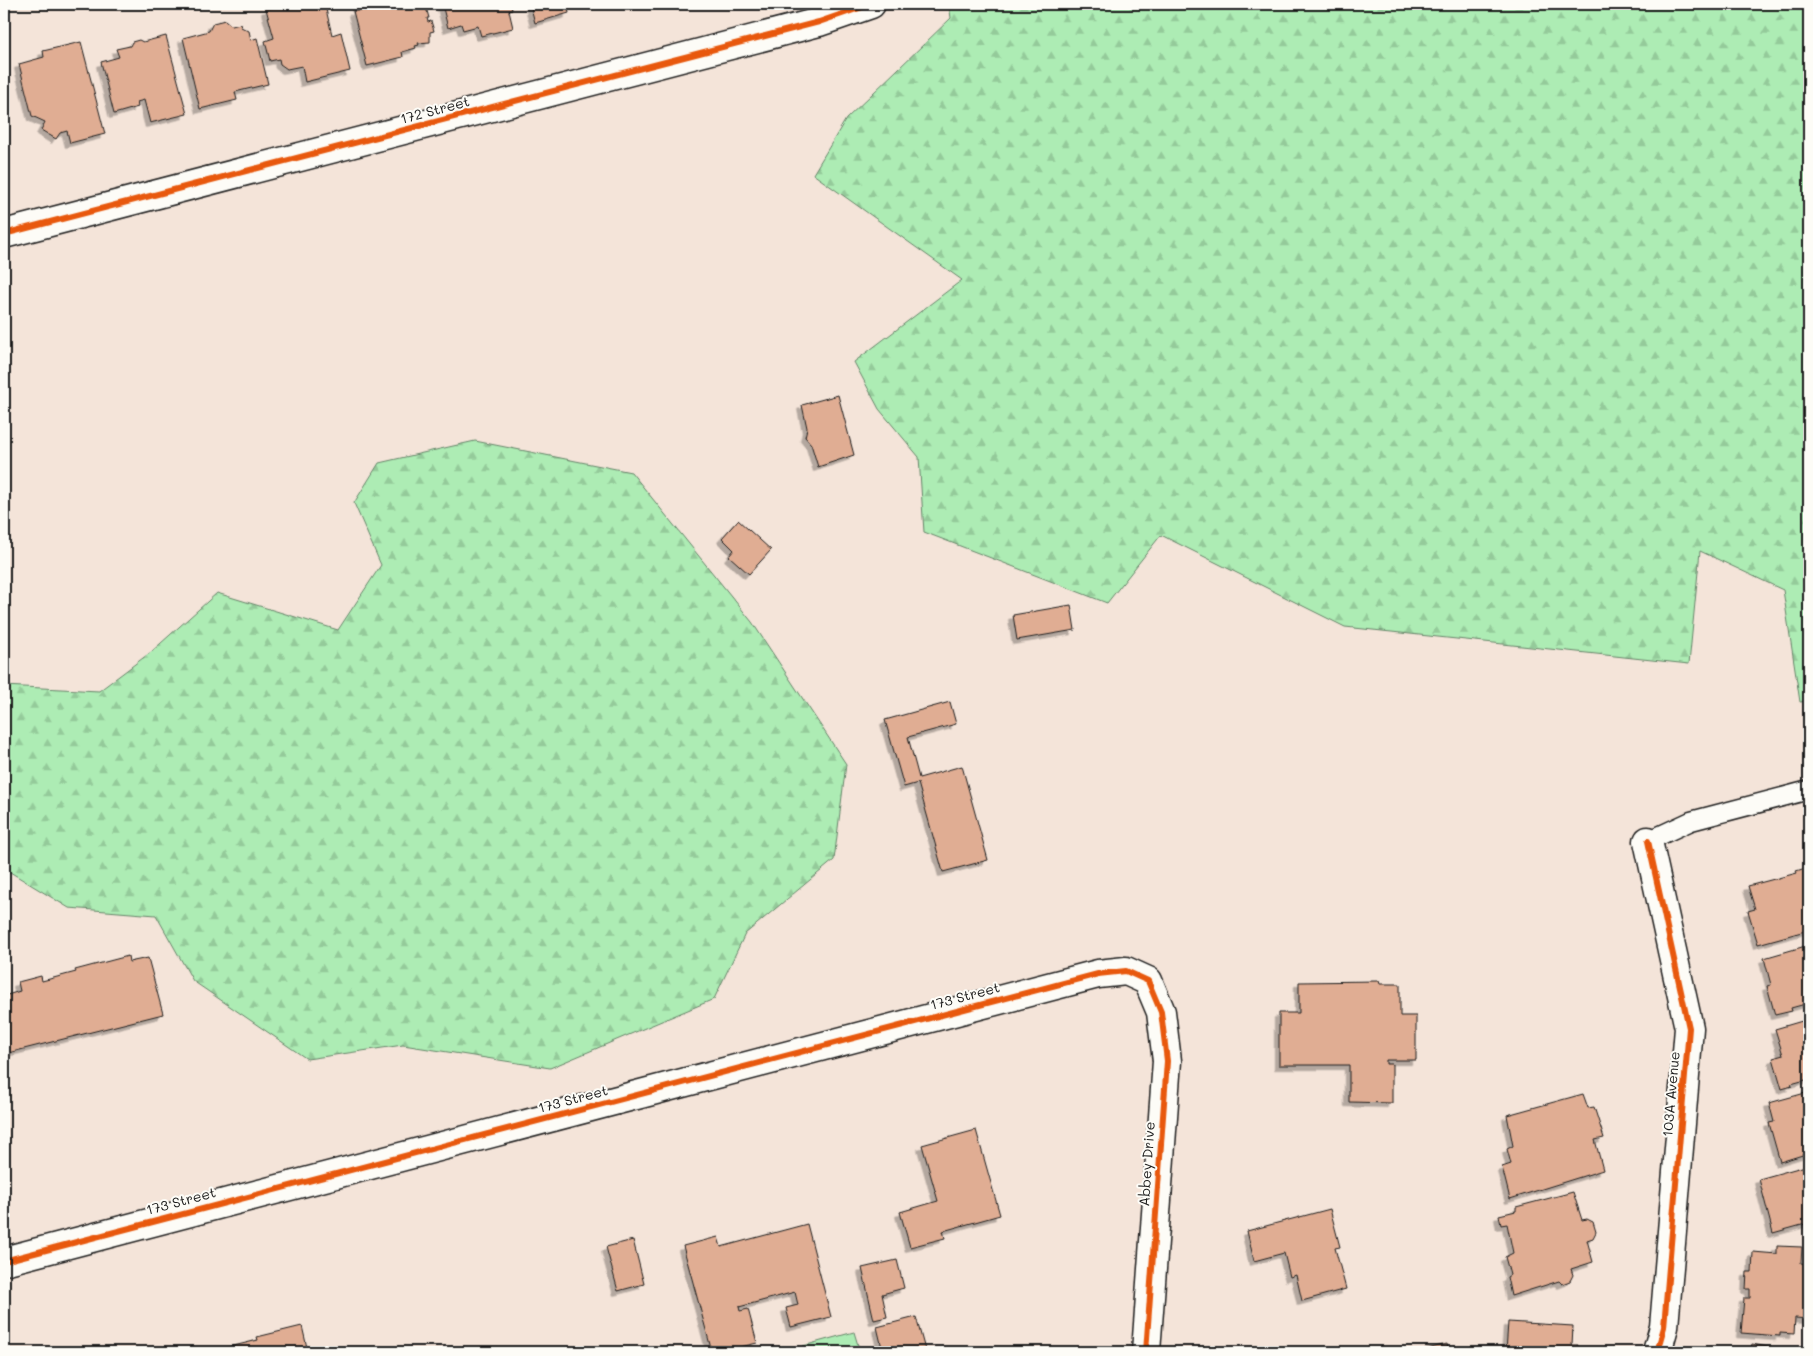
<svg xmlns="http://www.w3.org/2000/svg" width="1813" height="1356" viewBox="0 0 1813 1356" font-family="Mali,sans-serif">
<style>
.forest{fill:url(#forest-firs);stroke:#648468}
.green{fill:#adecb4;stroke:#648468}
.building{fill:#e0ad93;stroke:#1c1c1c;filter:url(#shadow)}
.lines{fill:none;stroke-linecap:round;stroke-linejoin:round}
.lane-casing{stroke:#1c1c1c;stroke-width:21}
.street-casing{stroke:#1c1c1c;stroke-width:31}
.lane{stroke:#fdfcf7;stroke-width:18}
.street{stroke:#fdfcf7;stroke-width:28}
.cycleway-casing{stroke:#fdfcf7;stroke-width:9}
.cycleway{stroke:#e8590c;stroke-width:6}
.labels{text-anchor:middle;stroke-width:4;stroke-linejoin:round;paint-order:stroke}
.street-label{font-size:14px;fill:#1c1c1c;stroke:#fdfcf7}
</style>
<defs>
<pattern id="forest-firs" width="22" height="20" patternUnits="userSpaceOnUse" patternTransform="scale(1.25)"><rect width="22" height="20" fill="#adecb4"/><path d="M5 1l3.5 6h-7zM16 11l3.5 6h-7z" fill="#94ca9a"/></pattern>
<filter id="shadow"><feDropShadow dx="-4.5" dy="4.5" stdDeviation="0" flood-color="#0004"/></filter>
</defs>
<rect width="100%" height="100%" fill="#f4e4d9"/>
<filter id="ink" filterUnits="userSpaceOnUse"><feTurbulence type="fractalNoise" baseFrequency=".02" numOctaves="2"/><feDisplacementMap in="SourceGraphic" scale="10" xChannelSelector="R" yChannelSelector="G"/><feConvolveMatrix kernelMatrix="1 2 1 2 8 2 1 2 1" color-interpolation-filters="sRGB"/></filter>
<g filter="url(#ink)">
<path class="forest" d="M949,4H1809V701L1800,702L1783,590L1700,551L1689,664L1345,627L1161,535L1107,603L924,532L919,457L879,409L854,362L962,280L813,174L846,119L951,18Z
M475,441L631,472L752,622L846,764L834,860L745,934L714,999L550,1068L403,1045L307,1059L193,981L156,915L69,908L10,872L4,873V686L99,691L151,652L217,593L338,630L381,565L354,503L379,463Z"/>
<path class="green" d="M854,1332L860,1352H805L803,1346Z"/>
<path class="building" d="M286,4H329L325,5L332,35L341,32L350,71L305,82L302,66L287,69L280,64L279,59L270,61L265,41L274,38L266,9Z
M356,4H425L429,18H427L428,22L431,21L434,31L430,32V42L418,43L419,45L415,46L416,48L402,52L403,57L367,66L353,11H358Z
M442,4H511L512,10L509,11L513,28L481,36L478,26L463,30L461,24L448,28Z
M530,4H573L567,5L569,13L535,23Z
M225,20L232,26L240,24L241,27L249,31L251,40L257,38L268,84L235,92L237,100L200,109L183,38L209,31L213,23Z
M166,36L187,114L150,123L144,100L137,102L138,107L114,114L101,62L119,57L116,49L130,46L132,42L139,40L143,42Z
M81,42L105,134L70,143L67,131L60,133L56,139L41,130L45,122L32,116L19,64L44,57L43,51Z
M838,395L854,455L818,467L811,444L805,437L807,428L802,405Z
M738,520L771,550L749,574L729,556L734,550L722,538Z
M1071,605L1075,630L1017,640L1013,615Z
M950,702L956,724L908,737L919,778L962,766L988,860L943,872L918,783L904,787L885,720Z
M1809,867V930L1758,944L1748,911L1755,909L1748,886L1797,873L1796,871Z
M1809,945V1003L1791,1008L1792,1011L1775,1015L1767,986L1771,985L1764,958Z
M128,956L129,962L148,958L163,1014L4,1054V996L20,991L18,982L41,976L42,981L76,972L75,970Z
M1379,981L1380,984H1400V1016H1416V1060H1386V1064H1392V1103L1349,1102V1065H1279V1013H1299V982Z
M1809,1019V1079L1791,1084L1792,1086L1782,1089L1773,1058L1783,1055L1775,1029Z
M1809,1092V1153L1780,1162L1769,1123L1774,1122L1769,1103Z
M1583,1094L1588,1108L1594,1107L1604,1138L1595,1140L1603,1170L1510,1199L1502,1167L1511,1164L1507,1149L1513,1146L1507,1115Z
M976,1130L1000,1215L943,1231L945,1238L910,1247L900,1212L938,1201L922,1145Z
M1809,1165V1223L1773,1233L1759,1179Z
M1573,1192L1582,1220L1587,1219L1593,1222L1596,1232L1593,1238L1587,1240L1593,1262L1571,1269L1573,1275L1570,1281L1562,1284L1559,1281L1511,1296L1507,1277L1510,1275L1505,1257L1513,1253L1507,1224L1501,1225L1499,1215L1516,1211V1207Z
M1330,1209L1340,1247L1335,1248L1346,1289L1302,1301L1296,1275L1290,1277L1284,1253L1254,1261L1247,1231Z
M807,1224L831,1317L791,1327L786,1308L798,1305L795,1292L739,1307L740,1311L748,1309L757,1343L720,1352H712L683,1246L718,1237L721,1247Z
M633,1240L644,1284L618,1291L606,1247Z
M1777,1246L1802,1247L1801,1263L1809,1264V1319L1795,1318L1794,1334L1780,1333V1336L1741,1333L1744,1298H1750V1289H1746L1747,1272H1752L1753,1252L1777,1254Z
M897,1260L904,1288L882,1294L887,1317L874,1320L862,1268Z
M916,1317L925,1350L917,1352H883L877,1327Z
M1508,1322L1573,1326L1572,1345H1578L1577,1352H1506Z
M302,1326L308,1352H209L258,1340L257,1337Z
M1447,1344L1449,1352H1415Z
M1752,1344L1794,1352H1750Z"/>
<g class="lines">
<g class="lane-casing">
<path id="lane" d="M1648,841L1691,821L1809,790"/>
</g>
<g class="street-casing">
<path id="street" d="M4,234L819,22L871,4
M1648,841L1689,1028L1664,1327L1657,1352
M4,1261L1098,974L1126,971L1148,981L1161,1012L1167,1061L1146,1352"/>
</g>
<use href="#lane" class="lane"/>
<use href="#street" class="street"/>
<g class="cycleway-casing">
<path id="cycleway" d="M4,234L819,22L871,4
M1648,841L1689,1028L1664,1327L1657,1352
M4,1261L1098,974L1126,971L1148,981L1161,1012L1167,1061L1146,1352"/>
</g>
<use href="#cycleway" class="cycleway"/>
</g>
</g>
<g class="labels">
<g class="street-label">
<text transform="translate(435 110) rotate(-15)" y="5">172 Street</text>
<text transform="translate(965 996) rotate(-15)" y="5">173 Street</text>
<text transform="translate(1671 1094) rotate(-85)" y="5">103A Avenue</text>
<text transform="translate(573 1099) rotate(-15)" y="5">173 Street</text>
<text transform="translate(1147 1164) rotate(-86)" y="5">Abbey Drive</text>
<text transform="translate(181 1201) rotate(-15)" y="5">173 Street</text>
</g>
</g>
<rect width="1813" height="1356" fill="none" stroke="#fdfcf7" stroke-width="20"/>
<rect x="10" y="10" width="1793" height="1336" fill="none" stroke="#1c1c1c" stroke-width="2" filter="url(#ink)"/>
</svg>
